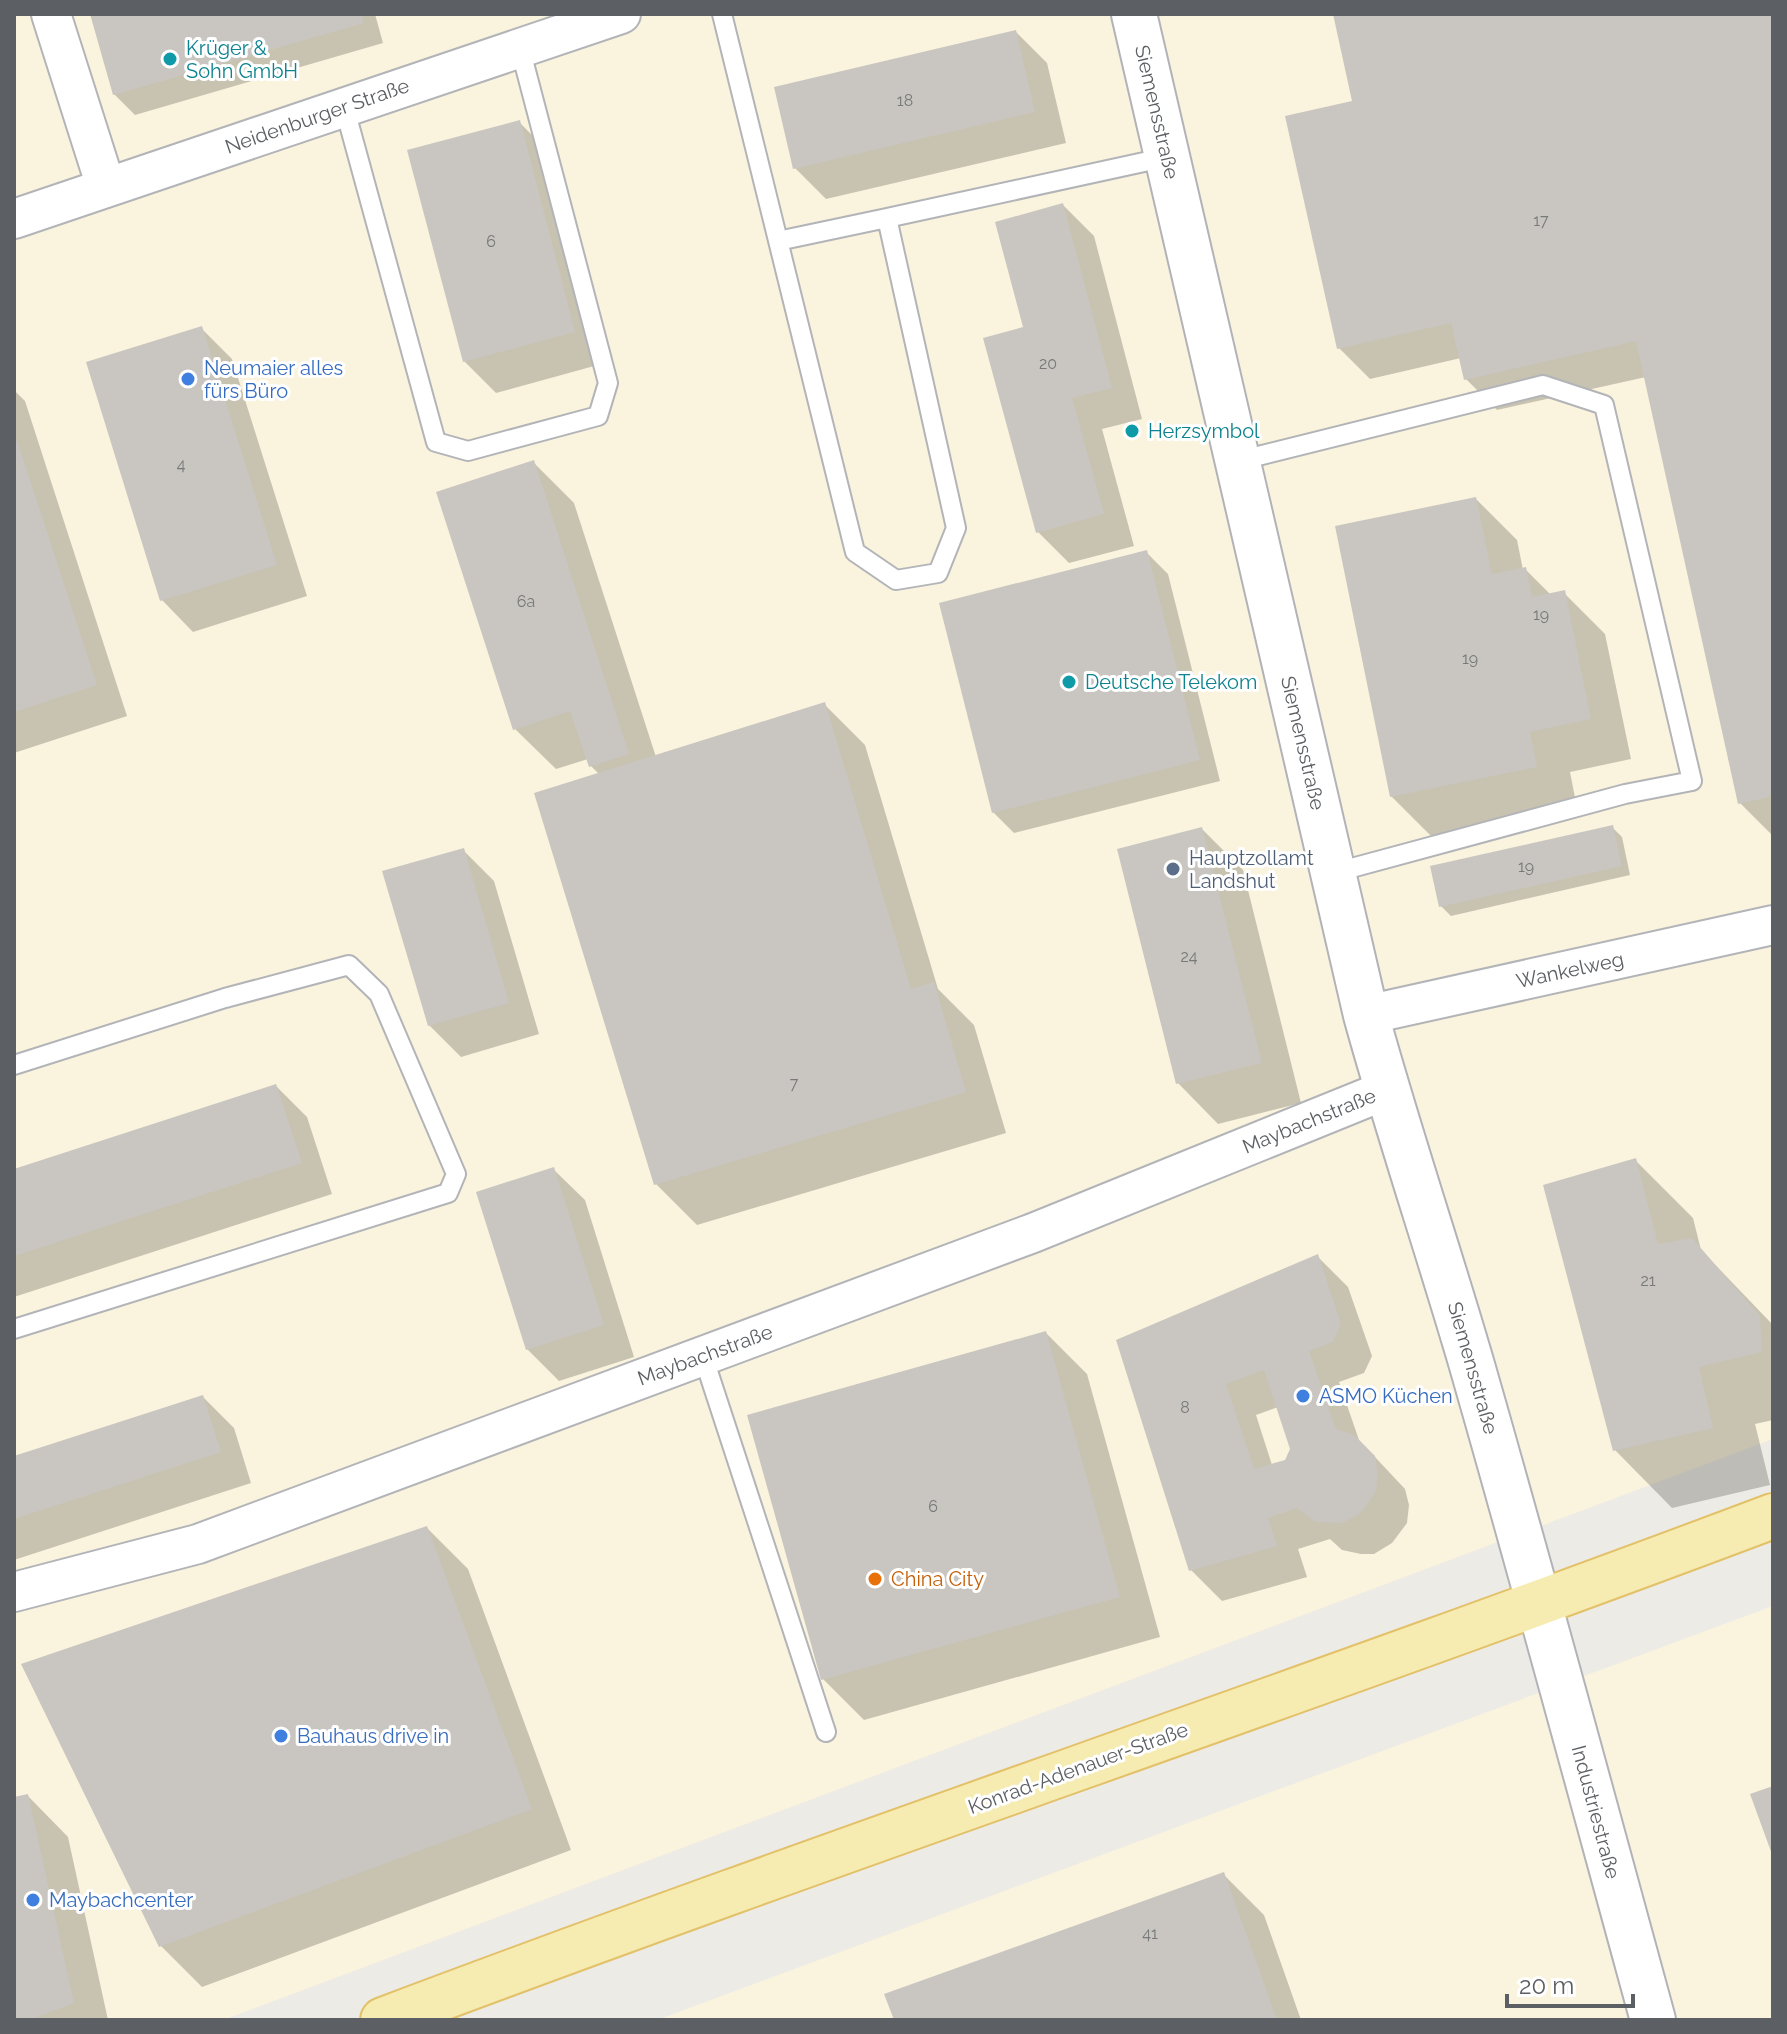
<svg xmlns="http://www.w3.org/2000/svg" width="1787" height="2034" viewBox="0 0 1787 2034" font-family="Raleway,sans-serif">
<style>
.commercial{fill:#faf3dd}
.shadow{fill:#0003;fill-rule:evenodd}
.building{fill:#c9c6c1;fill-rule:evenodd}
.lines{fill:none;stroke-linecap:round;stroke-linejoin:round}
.lane-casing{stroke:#b2b4b8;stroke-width:22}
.street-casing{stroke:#b2b4b8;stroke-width:42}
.secondary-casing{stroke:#b1b3b8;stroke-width:48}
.primary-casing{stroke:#e2c169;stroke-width:48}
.lane{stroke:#fff;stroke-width:18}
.street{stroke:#fff;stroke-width:38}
.secondary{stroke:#fff;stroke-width:44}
.primary{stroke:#f6ebb0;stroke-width:44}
.culture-dot{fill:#0f9aa8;stroke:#fff;stroke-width:3}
.shop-dot{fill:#3f7fe0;stroke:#fff;stroke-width:3}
.service-dot{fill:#5c6f8a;stroke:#fff;stroke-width:3}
.food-dot{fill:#e8710a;stroke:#fff;stroke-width:3}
.labels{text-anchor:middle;stroke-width:6;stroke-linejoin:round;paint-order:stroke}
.number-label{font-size:16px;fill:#77797a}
.culture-label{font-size:20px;fill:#0d838f;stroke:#fff;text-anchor:start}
.street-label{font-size:20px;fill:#5c5f63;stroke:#fff}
.shop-label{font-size:20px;fill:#366cbe;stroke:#fff;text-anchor:start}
.service-label{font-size:20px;fill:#4e5e75;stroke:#fff;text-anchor:start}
.food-label{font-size:20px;fill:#c56008;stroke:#fff;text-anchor:start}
</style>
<rect width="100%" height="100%" fill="#edebe5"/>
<path class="commercial" d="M14,14H1773V1439L223,2020H14Z
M1773,1606V2020H657Z"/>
<path class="shadow" d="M92,14H375L383,43L135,115L114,94Z
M1335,14H1773V836L1740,803L1646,377L1497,410L1466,379L1461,358L1370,379L1339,348L1355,103Z
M1016,32L1047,63L1066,143L826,199L795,168Z
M519,122L550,153L605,363L496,393L464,361Z
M1063,205L1094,236L1142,419L1102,429L1134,546L1069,563L1038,532L1026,328Z
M201,328L232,359L307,596L193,632L162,600Z
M14,390L25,401L127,716L14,753Z
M533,462L574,503L656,757L824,704L865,745L938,989L974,1025L1006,1133L697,1225L656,1184L600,775L591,766L588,759L556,769L515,729Z
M1476,499L1517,540L1523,570L1525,569L1551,595L1564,593L1605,634L1631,759L1570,772L1577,808L1432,837L1391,796Z
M1147,553L1168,574L1220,781L1014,833L993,812Z
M1612,827L1622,837L1630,875L1451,916L1441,906Z
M1202,829L1243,870L1301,1103L1218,1124L1178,1083Z
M463,850L494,881L539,1034L461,1057L429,1025Z
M276,1086L307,1117L332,1194L14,1297V1171Z
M1635,1160L1693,1218L1701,1250L1773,1325V1420L1755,1424L1770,1485L1672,1508L1615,1450Z
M553,1169L585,1200L634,1357L559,1381L527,1349Z
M1317,1256L1348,1287L1372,1356L1364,1373L1339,1382L1359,1440L1405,1489L1409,1505L1407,1523L1392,1543L1374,1554H1361L1342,1550L1330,1539L1298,1549L1307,1577L1222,1601L1191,1570L1119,1341ZM1278,1407L1292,1449L1286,1461L1272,1465L1256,1415Z
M1046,1333L1087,1374L1160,1637L864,1720L823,1679Z
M203,1397L234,1428L251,1483L14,1560V1459Z
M427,1528L468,1569L571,1850L202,1987L161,1946Z
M28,1796L68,1837L108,2020H14V1799Z
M1223,1874L1264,1915L1301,2020H896Z"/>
<path class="building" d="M90,14H361L364,23L113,95Z
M1333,14H1773V796L1738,804L1636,341L1464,380L1451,323L1337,349L1285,116L1352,101Z
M1016,30L1035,112L793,169L774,87Z
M520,120L575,332L463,362L407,150Z
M1063,203L1112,388L1072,398L1104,514L1036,533L983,338L1023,327L995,222Z
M202,326L277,565L160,601L86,362Z
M14,431L97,685L14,712Z
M534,460L629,754L589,767L570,711L513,730L436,492Z
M1476,497L1492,574L1526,567L1532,597L1565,590L1591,719L1530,732L1537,767L1390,797L1335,526Z
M1147,550L1200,760L992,813L939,603Z
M825,702L911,989L934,982L966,1092L654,1185L534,793Z
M1613,825L1622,866L1439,907L1430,866Z
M1202,827L1262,1063L1176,1084L1117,849Z
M464,848L509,1003L428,1026L382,871Z
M276,1084L302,1163L14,1256V1169Z
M1636,1158L1658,1244L1692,1238L1760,1316L1762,1352L1699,1367L1713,1428L1613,1451L1543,1185Z
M554,1167L604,1325L526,1350L476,1192Z
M1318,1254L1341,1324L1333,1342L1309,1351L1336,1429L1354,1435L1375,1456L1378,1473L1376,1491L1361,1513L1342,1523L1315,1522L1297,1508L1268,1518L1277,1546L1189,1571L1116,1340ZM1264,1370L1290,1449L1285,1460L1254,1469L1226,1384Z
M1046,1331L1120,1597L821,1680L747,1415Z
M203,1395L221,1452L14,1519V1456Z
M427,1526L532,1809L159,1947L21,1664Z
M1773,1786V1857L1750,1794Z
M28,1794L74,2003L29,2020H14V1797Z
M1224,1872L1277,2020H894L884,1994Z"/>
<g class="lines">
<g class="lane-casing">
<path id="lane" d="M722,14L855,552L896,580L938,573L956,528L887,218L1167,157
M344,106L436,442L468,451L598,416L608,383L520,48
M778,241L887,218
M1238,461L1543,385L1604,405L1692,781L1625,794L1333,873
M14,1065L225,998L349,965L379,994L456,1174L448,1193L14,1329
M703,1356L826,1732"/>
</g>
<g class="street-casing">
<path id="street" d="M51,14L106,187
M14,219L621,14
M1366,1015L1773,925
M14,1592L198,1544L1033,1233L1386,1090"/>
</g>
<g class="secondary-casing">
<path id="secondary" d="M1134,14L1366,1015C1398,1131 1437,1246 1471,1362C1534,1581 1593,1801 1653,2020"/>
</g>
<g class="primary-casing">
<path id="primary" d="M383,2020C844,1846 1312,1690 1773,1516"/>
</g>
<use href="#lane" class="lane"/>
<use href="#street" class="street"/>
<use href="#secondary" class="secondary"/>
<use href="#primary" class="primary"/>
</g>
<g class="culture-dot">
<circle cx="170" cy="59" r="8"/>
<circle cx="1132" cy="431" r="8"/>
<circle cx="1069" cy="682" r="8"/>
</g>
<g class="shop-dot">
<circle cx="188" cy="379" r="8"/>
<circle cx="1303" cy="1396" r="8"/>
<circle cx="281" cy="1736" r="8"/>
<circle cx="33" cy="1900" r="8"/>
</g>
<circle class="service-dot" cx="1173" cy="869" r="8"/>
<circle class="food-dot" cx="875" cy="1579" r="8"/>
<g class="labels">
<g class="number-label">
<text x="905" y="106">18</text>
<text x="1541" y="226">17</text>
<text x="491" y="247">6</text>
<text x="1048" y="369">20</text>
<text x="181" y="470">4</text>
<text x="526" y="607">6a</text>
<text x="1541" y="620">19</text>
<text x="1470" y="664">19</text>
<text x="1526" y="872">19</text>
<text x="1189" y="962">24</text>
<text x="794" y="1089">7</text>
<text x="1648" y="1286">21</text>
<text x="1185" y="1413">8</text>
<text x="933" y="1512">6</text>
<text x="1150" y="1939">41</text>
</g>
<g class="culture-label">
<text x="186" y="55">Krüger &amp;<tspan x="186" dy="23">Sohn GmbH</tspan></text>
<text x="1148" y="438">Herzsymbol</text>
<text x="1085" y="689">Deutsche Telekom</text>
</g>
<g class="street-label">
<text transform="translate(1157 112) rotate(77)" y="7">Siemensstraße</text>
<text transform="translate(317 116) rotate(-19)" y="7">Neidenburger Straße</text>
<text transform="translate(1303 743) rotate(77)" y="7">Siemensstraße</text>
<text transform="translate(1570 970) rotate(-12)" y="7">Wankelweg</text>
<text transform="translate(1309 1121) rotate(-22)" y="7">Maybachstraße</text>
<text transform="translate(705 1355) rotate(-20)" y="7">Maybachstraße</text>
<text transform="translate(1473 1368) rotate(74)" y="7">Siemensstraße</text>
<text transform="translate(1078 1768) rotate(-20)" y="7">Konrad-Adenauer-Straße</text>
<text transform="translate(1596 1812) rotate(75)" y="7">Industriestraße</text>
</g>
<g class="shop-label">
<text x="204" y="375">Neumaier alles<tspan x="204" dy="23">fürs Büro</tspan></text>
<text x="1319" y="1403">ASMO Küchen</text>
<text x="297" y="1743">Bauhaus drive in</text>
<text x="49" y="1907">Maybachcenter</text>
</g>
<g class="service-label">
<text x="1189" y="865">Hauptzollamt<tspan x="1189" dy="23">Landshut</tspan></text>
</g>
<g class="food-label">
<text x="891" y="1586">China City</text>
</g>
</g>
<rect width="1787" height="2034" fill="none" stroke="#5c5f63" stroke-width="32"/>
<path d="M1507 1994v12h126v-12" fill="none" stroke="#5c5f63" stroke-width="4"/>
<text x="1519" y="1994" font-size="24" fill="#5c5f63" stroke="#ffffff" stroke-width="6" paint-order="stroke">20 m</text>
</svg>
